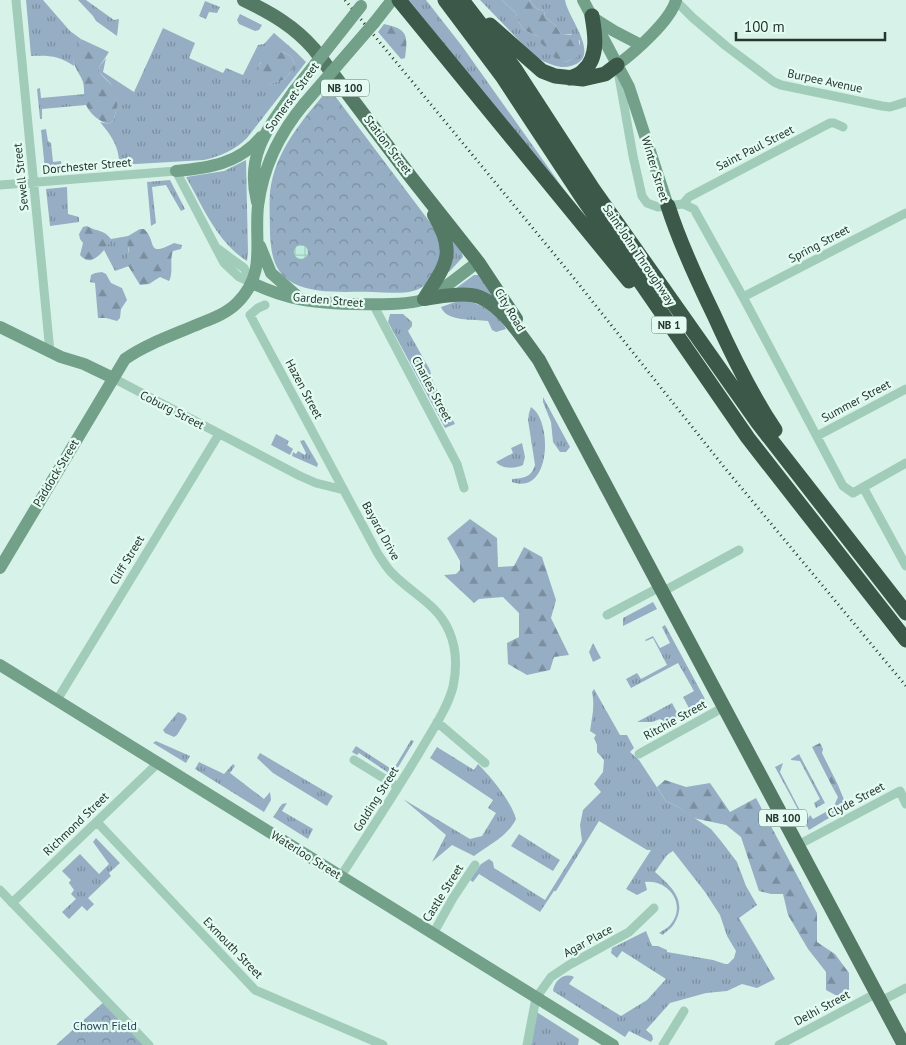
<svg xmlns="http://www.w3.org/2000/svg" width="906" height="1045" viewBox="0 0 906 1045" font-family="'PT Sans',sans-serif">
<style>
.grass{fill:url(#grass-tufts);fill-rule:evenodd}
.forest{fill:url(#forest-firs)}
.park{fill:url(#park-crowns)}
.plaza{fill:url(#plaza-grid)}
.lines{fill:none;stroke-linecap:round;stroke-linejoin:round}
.street{stroke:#a2ccba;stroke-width:9}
.secondary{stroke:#73a089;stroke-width:12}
.primary{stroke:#547a65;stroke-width:14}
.highway{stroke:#3b5848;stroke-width:15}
.rail{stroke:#25362c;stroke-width:3;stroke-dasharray:1 4;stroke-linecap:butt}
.secondary-bridge{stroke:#73a089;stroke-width:12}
.labels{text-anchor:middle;stroke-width:4.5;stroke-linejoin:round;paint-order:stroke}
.shield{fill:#e3fbf3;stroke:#5e7168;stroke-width:1}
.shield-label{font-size:11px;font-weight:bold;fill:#25362c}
.street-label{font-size:12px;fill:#25362c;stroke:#e3fbf3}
.park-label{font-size:12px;fill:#273f56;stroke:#e3fbf3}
</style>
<defs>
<pattern id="grass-tufts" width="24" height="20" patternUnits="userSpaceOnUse" patternTransform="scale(1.25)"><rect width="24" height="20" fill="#96aec3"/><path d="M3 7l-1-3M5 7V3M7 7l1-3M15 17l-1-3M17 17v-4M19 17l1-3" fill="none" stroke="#7a8e9f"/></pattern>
<pattern id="forest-firs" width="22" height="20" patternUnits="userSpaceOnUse" patternTransform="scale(1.25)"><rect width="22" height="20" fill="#96aec3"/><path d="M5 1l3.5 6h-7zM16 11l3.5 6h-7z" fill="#7a8e9f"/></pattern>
<pattern id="park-crowns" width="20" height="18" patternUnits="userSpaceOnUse" patternTransform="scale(1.25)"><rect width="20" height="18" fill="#96aec3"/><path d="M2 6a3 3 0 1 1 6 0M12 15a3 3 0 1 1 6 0" fill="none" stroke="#7a8e9f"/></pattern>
<pattern id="plaza-grid" width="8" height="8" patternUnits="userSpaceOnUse" patternTransform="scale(1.25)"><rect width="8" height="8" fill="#bceddd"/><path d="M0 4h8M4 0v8" fill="none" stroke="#a1ccbe"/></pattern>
</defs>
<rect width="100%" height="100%" fill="#d7f3e9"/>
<path class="grass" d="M26,0H43L70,31L81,39C76,48 73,56 74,66C60,56 48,55 31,56Z
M78,0H86L114,20L119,19L117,36L96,21L93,16Z
M409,0H426L462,46L589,225Z
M480,0H502L516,13L518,21L524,30L537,36L544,46L565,62C578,58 580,54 580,41L571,34H561L556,26L545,17L544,11L537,9L529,0H565C568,19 603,57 571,66C559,70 544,62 534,56Z
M205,1L220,7L217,13L209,12L206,19L199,16Z
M240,14L262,25L259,30L255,31L239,24L237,20Z
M163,28L195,43L189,58L223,73L226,68L243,75L258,45L264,44L274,33L296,52L306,62L247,138C235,150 221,156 204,160L119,165C120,148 111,135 100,122L109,124L114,120L118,100L111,84L100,73L99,67L106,58L103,72L134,92ZM281,52C290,54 294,58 295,67L284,80L267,84L259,71L260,63Z
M40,88L41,98L85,94L86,105L42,109V119H40L37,89Z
M46,129L48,141L51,143L53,162L61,161L62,169L45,170L41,130Z
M246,160L248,253L247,261C217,242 203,207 186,177L224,171Z
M170,180L185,209L181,211L166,185L152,187L156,223L151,226L147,182Z
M67,187L68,214L79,217V222L50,226L46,189Z
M128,236L129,266L115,271L104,250L111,239Z
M453,240L462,253L463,257L449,272L447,271L451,241Z
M474,275H479L497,300L455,289Z
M461,300C480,303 497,311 506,329L496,332L492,330L488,321C474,319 446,322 441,307Z
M390,314H403L412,322V326L408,331L430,370L433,382L455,424L445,428L388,322Z
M543,397L570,447L566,452H560L553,442L551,422L543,402Z
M531,407C553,421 551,496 512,482V479C523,478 531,478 535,465L528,420L529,413Z
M276,434L289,441L287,445L293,449L290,455L271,445Z
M304,440L318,464L317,467L292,456L293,452L296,454L298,451L305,455L306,453L300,441Z
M522,443L525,457L523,465C514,469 502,469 496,462L513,453L511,448Z
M653,602L657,609L623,626V618Z
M665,625L706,701L690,710L683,697L694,691L678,663L631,688L626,679L637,673L641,679L667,665L653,638L646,641L645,640L653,636L660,648L670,643L662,627Z
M593,643L601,658L593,662L589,652Z
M594,689L620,735H627L634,748L630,752L639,760L666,801L678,807L711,829L721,841L737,862L746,886L757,905L739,918L775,979L757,988L742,984L727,991L706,993L670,1003L646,1030L652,1035L653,1039L651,1042L629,1031L625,1037L553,991C554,981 564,972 574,977L569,984L621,1016L647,1000L666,979L622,951L617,958L611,953L612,948L646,931L652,946H658L667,950V952L713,960L725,964H728L734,958L736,951L727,936L720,915L705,892L673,851L667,855L655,872C672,887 688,901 674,924C671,929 665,932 663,935L659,933C663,930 668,928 671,924C687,904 668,879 645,882L647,890L637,895L626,889L651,850H647L599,821L556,891H554L540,912L479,874L473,882L470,880L481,864L489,859L493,862L494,868L545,900L582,841L580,825L583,810L601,792L594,784L603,772L604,760L597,752V745L594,738L596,735L590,731C592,717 595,707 592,692Z
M672,703L679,716L667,723L660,719L652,722H637Z
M178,712L185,715L187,719L177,735L174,737L165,733L163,730Z
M411,740L414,741L394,774H390L359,753L357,755L352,752L356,746L393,770Z
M156,741L190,756L186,763L153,743Z
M437,747L474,770L478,764C491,777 511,801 516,819C508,836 489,845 474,856L452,845L432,862L446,835L403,799L470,839L482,836L496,813L488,808L493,800L430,758Z
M260,753L333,796L327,806L273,773L257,758Z
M799,754L825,803L816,808L814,803L820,799L800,761L791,760V759Z
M199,762L224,774L233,764L235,766L230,773L264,799L270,792L271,800L264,812L195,769Z
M783,763L780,772L806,822L810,815L813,819L833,808L838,797L833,788L838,785L847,807L809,830L775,767Z
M287,803L282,811L313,829L308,839L273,817L282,804Z
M519,834L560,860L553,871L511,846Z
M96,838L120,863L109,873L111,876L88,898L94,904L87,911L82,906L69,919L62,912L76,899L71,894L74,890L69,883L71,880L62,871L80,854L99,874L109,864L93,842Z
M535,1011L579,1039L578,1045H530Z"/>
<path class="forest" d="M502,0H529L537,9L544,11L545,17L556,26L561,34L575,35L578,37L581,51L576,58L565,62L555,58L539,41L537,36L524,30L518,21L516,13Z
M384,24C408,29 408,35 405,58L401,59L378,32Z
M81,39L109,52L99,67L100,73C107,82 118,87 118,100C118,106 115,113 114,120L109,124C100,122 90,114 86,105C83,99 85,89 83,82C81,76 78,73 76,68C70,59 76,47 81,39Z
M281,52C290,54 294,58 295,67L284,80L260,86C255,77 258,66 264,57Z
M87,226C97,232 103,229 111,239C108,246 99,258 91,260C86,261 83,258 80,255L83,243L80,239L79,234L83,227Z
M140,229H144C158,242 145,258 174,243L182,245L181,249L173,251C169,261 174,271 169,281L160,277L149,284L140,285L127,264V259L129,250L127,242L128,236Z
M102,272L106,274L111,283L122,288L127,300L121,309L120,318L117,321L106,318H98L95,283L90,282L91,275L95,273Z
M470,519L497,538L498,567L514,566L524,547L542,557L556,600L551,618L569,655L554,657L550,670L527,675L508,664L507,643L519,637V613L503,597L479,599L474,603L444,575L456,574L460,570V561L447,538Z
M820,743L823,749L822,753L838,785L833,788L812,747Z
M665,780L686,787L710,783L730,812L756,798L817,913V942L835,954L849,973V993L839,997L826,990V972L808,949L788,915L783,894H771L759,891L741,837L726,825L693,818L678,807L666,801L657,787Z"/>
<path class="park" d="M329,88L438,233C441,254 443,255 433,273C431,276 429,280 427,283C414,297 389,292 372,292C347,291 316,295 293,283C274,273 271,254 270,234C270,220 269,206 270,192C275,150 303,120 329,88Z
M106,1000L149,1045H56Z"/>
<path class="plaza" d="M294 252a7 7 0 1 1 14 0a7 7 0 1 1-14 0Z"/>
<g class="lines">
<path class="street" d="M16,0L50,352
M675,0L693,18L726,46L774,82L781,85L882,106L890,107L906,102
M618,71L633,156L642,196L647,203L658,207L683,204L694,209L743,297L843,486L853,493L906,463
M0,185L176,171L224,263L239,277L252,283
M683,204L689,197L830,123H834L843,127
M218,249L244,268L252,283
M743,297L906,213
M373,304L457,464L464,488
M265,305L258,308L250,315L378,554C383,561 387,569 394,575C414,595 437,604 449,631C457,649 457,668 453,687C447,709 433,729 422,748C396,792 368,834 341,876
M113,378L300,476L316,483L344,490
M817,436L906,389
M863,487L906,566
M662,592L739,550
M607,615L660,587
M57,700L219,434
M437,722L485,763
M639,754L724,707
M354,760L398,787
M97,822L255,990L383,1045
M798,845L900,791L906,804
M0,890L149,1045
M12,903L158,763
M433,934L453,898L475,865
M881,1001L906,988
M527,1045L536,998L551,977L569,965L629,932L654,908
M663,1045L684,1011
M779,1045L877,993"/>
<path class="secondary" d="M583,0L629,87L668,206
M595,19L614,31L641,45
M374,23L392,0
M617,65C635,52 671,20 676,0
M176,171C208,168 239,164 261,137
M257,202C245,155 268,128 294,91
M260,246L271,273L296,295
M252,283C267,290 283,296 299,299C323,304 403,308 425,299C444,290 461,274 478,262
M0,327L61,357L84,364L113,378
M0,568L125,359C148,343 176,334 201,323C214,318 227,313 237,303C267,273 254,243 258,206C263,167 279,134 304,104
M0,665L613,1045"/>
<path class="primary" d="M244,0C271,13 294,26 314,49L410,176L478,262L516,319
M424,299C439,297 455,293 471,295C499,298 523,339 539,360L904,1045
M424,299C446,264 457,254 434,215"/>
<path class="highway" d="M399,0L629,281
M445,0L502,76L581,196L748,438L906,640
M462,0L515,69L593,189L758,423L906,613
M490,25L542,71L555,76L583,79L605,74L617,65
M570,78C575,76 581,74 584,70C599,57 595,33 592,16
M668,206C680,244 697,280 714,315C732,355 751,394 775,430"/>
<path class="rail" d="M345,0L573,277L724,467L906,686"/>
<path class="secondary-bridge" d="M294,91L361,6
M304,104L374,23"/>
</g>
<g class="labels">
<g class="shield">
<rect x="321" y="79.5" width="48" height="17" rx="4"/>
<rect x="651.5" y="316.5" width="35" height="17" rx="4"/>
<rect x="759" y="809.5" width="48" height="17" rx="4"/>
</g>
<g class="shield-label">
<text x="345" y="92">NB 100</text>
<text x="669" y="329">NB 1</text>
<text x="783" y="822">NB 100</text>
</g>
<g class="street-label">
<text transform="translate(825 81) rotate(12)" y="4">Burpee Avenue</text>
<text transform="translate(292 97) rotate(-54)" y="4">Somerset Street</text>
<text transform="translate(388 145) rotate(53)" y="4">Station Street</text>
<text transform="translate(755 148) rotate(-27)" y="4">Saint Paul Street</text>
<text transform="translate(87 166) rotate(-5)" y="4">Dorchester Street</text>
<text transform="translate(655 169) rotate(73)" y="4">Winter Street</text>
<text transform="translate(21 177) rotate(-96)" y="4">Sewell Street</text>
<text transform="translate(819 244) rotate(-28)" y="4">Spring Street</text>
<text transform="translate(639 255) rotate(56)" y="4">Saint John Throughway</text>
<text transform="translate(328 300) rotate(5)" y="4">Garden Street</text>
<text transform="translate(510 310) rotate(59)" y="4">City Road</text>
<text transform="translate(304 389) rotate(62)" y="4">Hazen Street</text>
<text transform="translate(432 389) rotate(62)" y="4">Charles Street</text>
<text transform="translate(856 401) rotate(-28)" y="4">Summer Street</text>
<text transform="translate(172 410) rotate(27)" y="4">Coburg Street</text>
<text transform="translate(56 473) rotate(-59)" y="4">Paddock Street</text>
<text transform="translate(381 531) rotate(61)" y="4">Bayard Drive</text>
<text transform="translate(127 560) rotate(-59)" y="4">Cliff Street</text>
<text transform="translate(675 720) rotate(-29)" y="4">Ritchie Street</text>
<text transform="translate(376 799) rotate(-58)" y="4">Golding Street</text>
<text transform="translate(856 800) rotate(-28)" y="4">Clyde Street</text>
<text transform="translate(76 824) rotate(-44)" y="4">Richmond Street</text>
<text transform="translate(306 855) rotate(32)" y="4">Waterloo Street</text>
<text transform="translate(443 893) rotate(-58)" y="4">Castle Street</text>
<text transform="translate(588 941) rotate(-29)" y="4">Agar Place</text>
<text transform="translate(233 948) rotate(46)" y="4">Exmouth Street</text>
<text transform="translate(822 1008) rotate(-28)" y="4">Delhi Street</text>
</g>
<g class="park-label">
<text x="105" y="1030">Chown Field</text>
</g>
</g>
<path d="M736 32v8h149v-8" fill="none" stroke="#25362c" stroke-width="2.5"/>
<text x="744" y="32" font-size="15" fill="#25362c" stroke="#e3fbf3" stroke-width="4" paint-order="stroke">100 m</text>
</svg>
